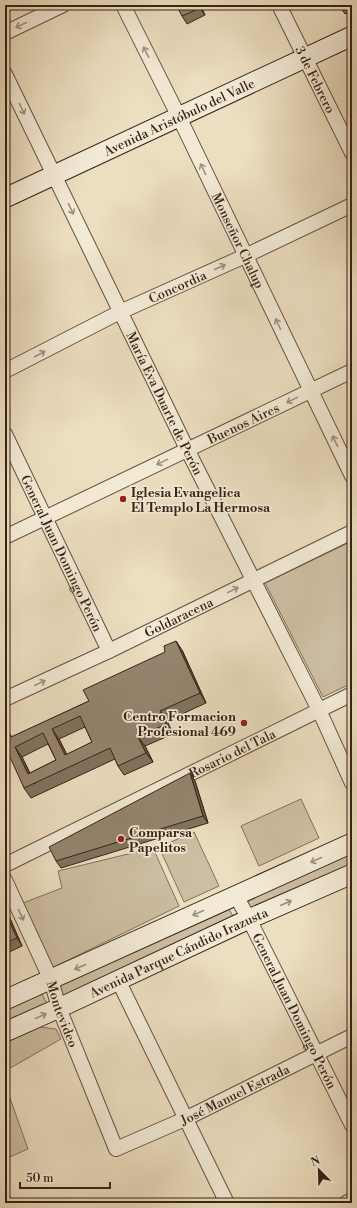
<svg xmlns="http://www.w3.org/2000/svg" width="357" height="1208" viewBox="0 0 357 1208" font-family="'Libre Bodoni',serif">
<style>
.green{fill:#cdbea3;stroke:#82705c}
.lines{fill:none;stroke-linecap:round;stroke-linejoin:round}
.minor-casing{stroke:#645140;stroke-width:16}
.secondary-casing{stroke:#362215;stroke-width:21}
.minor{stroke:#f3ead6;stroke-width:14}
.secondary{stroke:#f3ead6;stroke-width:19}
.wall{fill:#80725f;stroke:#362215;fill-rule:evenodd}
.shaded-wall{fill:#685c4d;stroke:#362215}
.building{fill:#95846e;stroke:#362215;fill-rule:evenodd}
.oneway{stroke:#9e907f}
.poi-dot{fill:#8f2418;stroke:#f3ead6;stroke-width:1.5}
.labels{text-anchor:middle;stroke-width:3.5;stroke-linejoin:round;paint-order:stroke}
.street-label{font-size:13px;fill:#362215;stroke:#f3ead6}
.poi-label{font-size:13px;font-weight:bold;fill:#362215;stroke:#f3ead6;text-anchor:start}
</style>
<rect width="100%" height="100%" fill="#ecdec0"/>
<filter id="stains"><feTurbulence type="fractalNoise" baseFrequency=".005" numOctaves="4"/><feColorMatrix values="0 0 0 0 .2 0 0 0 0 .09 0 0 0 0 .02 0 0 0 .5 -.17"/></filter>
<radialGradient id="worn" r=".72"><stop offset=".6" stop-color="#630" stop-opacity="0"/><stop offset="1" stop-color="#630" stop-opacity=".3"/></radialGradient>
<path class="green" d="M352,541V584L351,586L352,597V683L323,697L265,583Z
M301,799L319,838L259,866L241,826Z
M194,832L219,886L184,902L159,847Z
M153,848L179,906L52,968L23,903L62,888L58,871Z
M352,852V870L252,913L246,898Z
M227,906L236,921L65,1000L59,984Z
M41,992L49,1008L5,1029V1009Z
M40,1027L56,1029L61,1039L5,1071V1043Z
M5,1084L28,1149L5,1159Z"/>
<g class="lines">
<g class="minor-casing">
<g id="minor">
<path id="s1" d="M123,5L179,117L352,476"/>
<path id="s2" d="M279,5L352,153"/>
<path d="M5,33L63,5"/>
<path id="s3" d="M5,74L187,449L319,710L352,783"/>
<path id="s4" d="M5,371L120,312L245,256L352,205"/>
<path id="s5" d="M5,434L109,651"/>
<path id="s6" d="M5,537L352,371"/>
<path id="s7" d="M5,699L109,651L352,532"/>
<path id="s8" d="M5,865L352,694"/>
<path id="s9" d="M5,880L51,980L59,1008L116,1149L185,1119L352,1036"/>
<path id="s10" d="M236,896L249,919L352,1125"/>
<path d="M118,980L227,1203"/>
<path d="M346,1203L352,1200"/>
</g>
</g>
<g class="secondary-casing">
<g id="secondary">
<path id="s11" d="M5,198L352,36"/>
<path d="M5,1000L352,843"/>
<path id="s12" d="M5,1032L59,1008L249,919L352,874"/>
</g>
</g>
<use href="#minor" class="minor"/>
<use href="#secondary" class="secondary"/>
</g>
<path class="wall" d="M200,5L205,15L187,24L182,16Z
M339,5H352V11L345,14Z
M182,650L206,703L167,721L173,734L145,746L153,762L124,775L118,766L115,759L31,798L24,788L7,730L12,737L89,701ZM85,727L92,742L67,755L59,739ZM48,744L56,760L30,773L22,757Z
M195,781L208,823L61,868L56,861Z
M5,907L22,946L5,954Z"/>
<path class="shaded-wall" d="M198,5H200L205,15L200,8Z
M176,641L182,650L206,703L200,693Z
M160,711L167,721L173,734L166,724Z
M52,729L59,739L72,765L65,755Z
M138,737L145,746L153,762L146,753Z
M15,747L22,757L35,784L28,774Z
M190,773L195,781L208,823L203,816Z
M5,907L22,946L17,938L5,912Z"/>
<path class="building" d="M176,5H198L200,8L182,16Z
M352,586V592H350Z
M176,641L200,693L160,711L166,724L138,737L146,753L118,766L110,748L24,788L5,746V731L7,730L11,737L89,701L83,690L165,652L164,646ZM80,716L92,742L65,755L52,729ZM43,733L56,760L28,774L15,747Z
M190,773L203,816L56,861L49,847Z
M5,912L17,938L5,943Z"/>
<defs><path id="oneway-shaft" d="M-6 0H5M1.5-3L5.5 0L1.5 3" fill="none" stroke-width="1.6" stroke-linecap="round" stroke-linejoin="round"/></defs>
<g class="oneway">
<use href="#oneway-shaft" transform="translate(21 25) rotate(155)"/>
<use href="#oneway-shaft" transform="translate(146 52) rotate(-117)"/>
<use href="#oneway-shaft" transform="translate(22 109) rotate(64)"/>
<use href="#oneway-shaft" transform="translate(203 169) rotate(-115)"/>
<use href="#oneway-shaft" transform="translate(71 209) rotate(64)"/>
<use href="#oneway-shaft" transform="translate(220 267) rotate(-24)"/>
<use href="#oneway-shaft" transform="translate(278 324) rotate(-116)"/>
<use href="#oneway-shaft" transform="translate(40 354) rotate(-27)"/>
<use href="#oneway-shaft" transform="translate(292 400) rotate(154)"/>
<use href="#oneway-shaft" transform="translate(335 441) rotate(-116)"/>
<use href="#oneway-shaft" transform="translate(162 462) rotate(154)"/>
<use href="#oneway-shaft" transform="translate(233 590) rotate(-26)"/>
<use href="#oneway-shaft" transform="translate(40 683) rotate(-25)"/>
<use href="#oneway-shaft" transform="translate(316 860) rotate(156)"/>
<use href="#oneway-shaft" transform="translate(286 903) rotate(-24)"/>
<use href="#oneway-shaft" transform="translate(198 913) rotate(156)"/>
<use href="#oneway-shaft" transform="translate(21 915) rotate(65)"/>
<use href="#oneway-shaft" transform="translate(80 967) rotate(156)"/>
<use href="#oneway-shaft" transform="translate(41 1016) rotate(-24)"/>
</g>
<g class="poi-dot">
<circle cx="123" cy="499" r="4"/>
<circle cx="244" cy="723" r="4"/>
<circle cx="121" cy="839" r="4"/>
</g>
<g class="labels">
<g class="street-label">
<text dy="5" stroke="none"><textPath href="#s2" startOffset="83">3 de Febrero</textPath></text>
<text dy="5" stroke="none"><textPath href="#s11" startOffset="192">Avenida Aristóbulo del Valle</textPath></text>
<text dy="5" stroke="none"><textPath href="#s1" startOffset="262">Monseñor Chalup</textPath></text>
<text dy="5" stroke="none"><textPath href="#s4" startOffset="192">Concordia</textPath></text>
<text dy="5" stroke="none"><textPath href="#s3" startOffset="366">María Eva Duarte de Perón</textPath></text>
<text dy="5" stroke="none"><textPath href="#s6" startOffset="264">Buenos Aires</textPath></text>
<text dy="5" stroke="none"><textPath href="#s5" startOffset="132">General Juan Domingo Perón</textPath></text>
<text dy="5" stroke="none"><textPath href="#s7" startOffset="192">Goldaracena</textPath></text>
<text dy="5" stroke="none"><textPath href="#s8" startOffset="253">Rosario del Tala</textPath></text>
<text dy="5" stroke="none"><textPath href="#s12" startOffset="191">Avenida Parque Cándido Irazusta</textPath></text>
<text dy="5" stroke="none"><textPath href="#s10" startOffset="129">General Juan Domingo Perón</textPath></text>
<text dy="5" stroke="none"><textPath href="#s9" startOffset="146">Montevideo</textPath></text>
<text dy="5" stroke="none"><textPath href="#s9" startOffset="422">José Manuel Estrada</textPath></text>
</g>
<g class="poi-label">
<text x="131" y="497">Iglesia Evangelica<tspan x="131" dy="15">El Templo La Hermosa</tspan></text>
<text x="236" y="721" text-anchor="end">Centro Formacion<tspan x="236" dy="15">Profesional 469</tspan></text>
<text x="129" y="837">Comparsa<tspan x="129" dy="15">Papelitos</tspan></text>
</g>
</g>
<rect width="357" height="1208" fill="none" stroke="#ecdec0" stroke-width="20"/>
<rect x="6" y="6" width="345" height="1196" fill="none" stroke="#362215" stroke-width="2"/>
<rect x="10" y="10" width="337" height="1188" fill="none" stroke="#362215"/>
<g transform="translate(319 1170) rotate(337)" stroke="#f3ead6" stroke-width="3" paint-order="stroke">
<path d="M0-3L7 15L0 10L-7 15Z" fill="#362215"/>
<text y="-6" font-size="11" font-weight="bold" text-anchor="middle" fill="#362215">N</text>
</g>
<path d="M20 1182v6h90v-6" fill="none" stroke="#362215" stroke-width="2"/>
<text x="26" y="1182" font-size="12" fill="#362215" stroke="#f3ead6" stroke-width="3" paint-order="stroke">50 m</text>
<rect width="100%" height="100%" filter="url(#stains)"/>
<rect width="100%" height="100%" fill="url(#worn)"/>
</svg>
